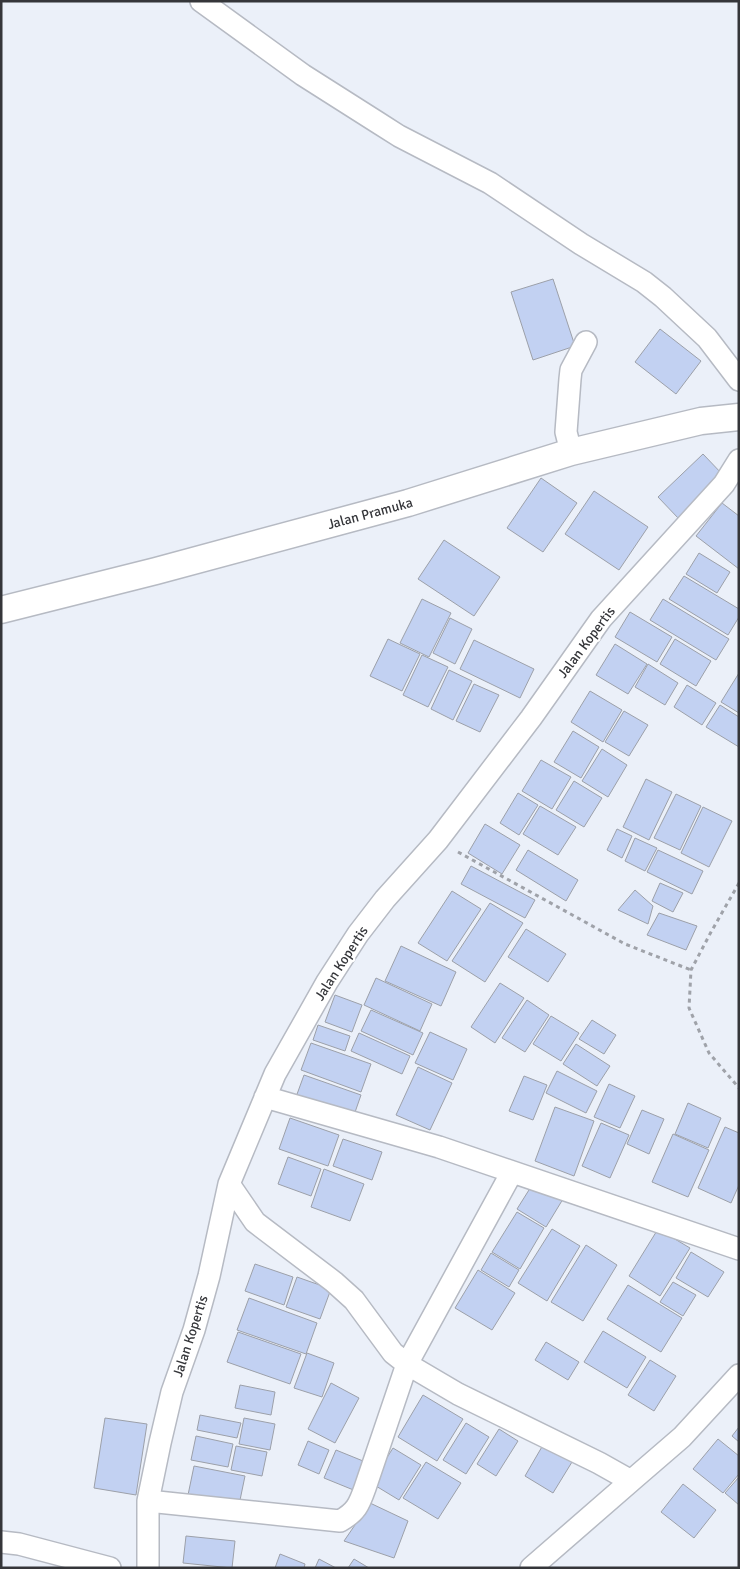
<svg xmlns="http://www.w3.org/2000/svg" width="740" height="1569" viewBox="0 0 740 1569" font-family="Signika,sans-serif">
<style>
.building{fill:#c2d1f2;stroke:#9ca0a9}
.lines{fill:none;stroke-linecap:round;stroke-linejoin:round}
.minor-casing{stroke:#b6bac3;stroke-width:24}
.tertiary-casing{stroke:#b6bac3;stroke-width:29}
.path{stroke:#9fa2a9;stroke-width:3;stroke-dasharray:4 4;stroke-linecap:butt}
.minor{stroke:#fff;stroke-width:21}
.tertiary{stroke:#fff;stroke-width:26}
.labels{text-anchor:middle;stroke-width:4.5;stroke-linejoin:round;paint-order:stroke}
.street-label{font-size:14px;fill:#35363a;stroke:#fff}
</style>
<rect width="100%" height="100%" fill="#ebf0f9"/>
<path class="building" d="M553,279L575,346L533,360L511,292Z
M660,329L701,361L676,394L635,362Z
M703,454L724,476L679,519L658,497Z
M541,478L577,503L543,552L507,528Z
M594,491L648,527L619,570L565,534Z
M722,503L739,516V569L696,536Z
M444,540L500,577L474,616L418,579Z
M699,553L730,572L717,593L686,574Z
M684,576L739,609V617L728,635L669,599Z
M422,599L451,613L429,657L400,643Z
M663,599L729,639L716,660L650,620Z
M630,612L672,637L657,662L615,637Z
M450,618L472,629L455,664L433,653Z
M388,639L420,654L402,691L370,676Z
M675,639L711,661L696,686L660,664Z
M474,640L534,669L520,698L460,669Z
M615,644L647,664L628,694L596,675Z
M422,655L448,667L428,707L403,695Z
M648,664L678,683L665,705L635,687Z
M449,670L472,681L453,720L431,709Z
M739,673V713L721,702Z
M474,684L499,695L480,732L456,721Z
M687,685L716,703L702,725L674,707Z
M590,691L622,710L603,742L571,722Z
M720,705L739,717V747L706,727Z
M624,711L648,725L629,756L605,742Z
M573,731L599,747L581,778L554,762Z
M602,749L627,765L608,797L582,781Z
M541,760L571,777L552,809L522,791Z
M646,779L672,792L649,840L623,827Z
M574,781L602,798L584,827L556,810Z
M518,793L538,805L519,835L500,823Z
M676,794L701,806L680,850L654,838Z
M540,806L576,827L558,855L523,834Z
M703,807L732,821L709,867L681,853Z
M485,824L520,845L502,874L468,853Z
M617,829L632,836L622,858L607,850Z
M635,838L657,848L645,871L625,861Z
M528,850L578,880L566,901L516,870Z
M658,850L703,871L692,894L647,872Z
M471,866L535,900L525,918L461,884Z
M660,883L683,893L673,912L652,901Z
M635,890L653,906L648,924L618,910Z
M452,891L481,909L447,961L418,943Z
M490,903L523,923L485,982L452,961Z
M659,913L697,926L686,950L647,935Z
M526,929L566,954L548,982L508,957Z
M401,946L456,972L441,1006L385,981Z
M376,978L432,1004L420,1031L364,1005Z
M500,983L524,998L495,1043L471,1027Z
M335,995L362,1005L352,1032L325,1022Z
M527,1000L549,1015L525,1052L502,1038Z
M371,1010L423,1033L413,1055L361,1031Z
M551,1016L579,1033L561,1061L533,1044Z
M592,1020L616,1035L604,1054L579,1039Z
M318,1025L350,1036L345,1051L313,1040Z
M430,1032L467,1049L453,1080L415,1063Z
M359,1033L410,1056L402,1074L351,1051Z
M311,1043L371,1064L361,1092L301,1070Z
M576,1044L610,1066L597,1086L563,1064Z
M418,1067L452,1083L430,1130L396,1115Z
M557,1071L597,1091L586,1113L546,1093Z
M304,1075L361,1095L353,1118L296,1097Z
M524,1076L547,1085L533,1120L509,1111Z
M609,1084L635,1096L620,1128L594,1117Z
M688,1103L721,1118L708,1148L675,1134Z
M555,1107L594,1121L574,1176L535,1161Z
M642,1110L664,1119L649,1154L627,1144Z
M290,1118L339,1135L328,1166L279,1149Z
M601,1123L629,1135L610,1178L582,1166Z
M725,1127L739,1133V1185L731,1203L698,1188Z
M673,1134L709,1150L688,1197L652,1182Z
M343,1139L382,1152L372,1180L333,1166Z
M288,1157L321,1169L311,1196L278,1184Z
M324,1169L364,1184L350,1221L311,1207Z
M534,1182L563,1199L546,1227L517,1209Z
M517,1212L544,1228L520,1269L492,1252Z
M552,1229L580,1246L547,1301L518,1283Z
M658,1229L690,1248L660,1296L629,1276Z
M586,1245L617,1265L583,1321L551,1302Z
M691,1252L724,1272L708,1297L676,1278Z
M491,1253L519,1270L509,1287L481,1270Z
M255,1264L293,1277L284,1305L245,1291Z
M478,1270L515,1293L492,1330L455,1308Z
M297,1277L331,1289L320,1319L286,1307Z
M673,1282L696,1295L683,1316L660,1302Z
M628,1285L682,1318L661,1352L607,1319Z
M249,1298L317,1323L306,1354L237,1330Z
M603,1331L646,1357L627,1388L584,1362Z
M238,1332L301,1354L290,1384L227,1362Z
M546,1342L579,1362L568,1380L535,1360Z
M307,1353L334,1363L322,1397L294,1388Z
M650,1360L676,1376L654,1411L628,1395Z
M331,1383L359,1398L335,1443L308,1429Z
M240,1385L275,1392L271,1415L235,1408Z
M423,1395L463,1419L437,1461L398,1437Z
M200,1415L241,1423L237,1438L197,1430Z
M105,1418L147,1424L136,1495L94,1488Z
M244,1418L275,1424L270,1450L239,1444Z
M466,1423L489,1437L466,1474L443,1460Z
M739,1427V1442L732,1436Z
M499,1429L518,1441L496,1476L477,1464Z
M196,1436L233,1444L228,1467L191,1460Z
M718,1439L739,1456V1474L723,1493L693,1469Z
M308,1441L329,1450L319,1474L298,1465Z
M543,1445L572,1462L553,1493L525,1476Z
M236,1446L267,1452L262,1476L231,1470Z
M393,1448L421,1465L399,1500L371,1483Z
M336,1450L368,1463L356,1491L324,1478Z
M426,1462L461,1483L438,1519L403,1498Z
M194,1466L245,1476L239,1505L188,1495Z
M739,1477V1505L725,1493Z
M683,1484L716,1510L694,1538L661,1512Z
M370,1503L408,1521L394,1558L344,1541Z
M186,1536L235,1541L232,1568L183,1563Z
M280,1554L305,1564L304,1568H275Z
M319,1559L336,1568H315Z
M354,1559L369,1568H348Z"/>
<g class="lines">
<g class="minor-casing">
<path id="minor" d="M201,1L303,75L377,122L399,136L490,183L581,244L644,282L663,297L707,338L739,380
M571,452L566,432L570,379L571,370L586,342
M265,1097L439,1147L739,1249
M229,1184L255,1222L334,1282L354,1300L393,1353L407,1364L458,1394L599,1463L631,1481L682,1437L739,1375
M148,1501L340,1521C356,1512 359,1505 365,1488L407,1364L512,1172
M1,1542L19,1544L110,1568
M148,1568V1501L160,1443L172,1392L194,1330L209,1276L229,1184L275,1074L327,982L358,934L385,899L438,840L531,718L601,619L724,484L739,460
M531,1568L631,1481"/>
</g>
<g class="tertiary-casing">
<path id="tertiary" d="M1,610L156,571L408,503L571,452L701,421L739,417"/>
</g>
<path class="path" d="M458,852L625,944L691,970
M739,883L711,932L691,970L689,1008L709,1053L739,1088"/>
<use href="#minor" class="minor"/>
<use href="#tertiary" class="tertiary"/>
</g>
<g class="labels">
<g class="street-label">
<text transform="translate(370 513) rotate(-15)" y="5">Jalan Pramuka</text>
<text transform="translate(586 642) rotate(-53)" y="5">Jalan Kopertis</text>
<text transform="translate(341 963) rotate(-57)" y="5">Jalan Kopertis</text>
<text transform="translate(190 1336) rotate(-72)" y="5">Jalan Kopertis</text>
</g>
</g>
<rect width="740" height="1569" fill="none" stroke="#35363a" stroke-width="5"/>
</svg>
